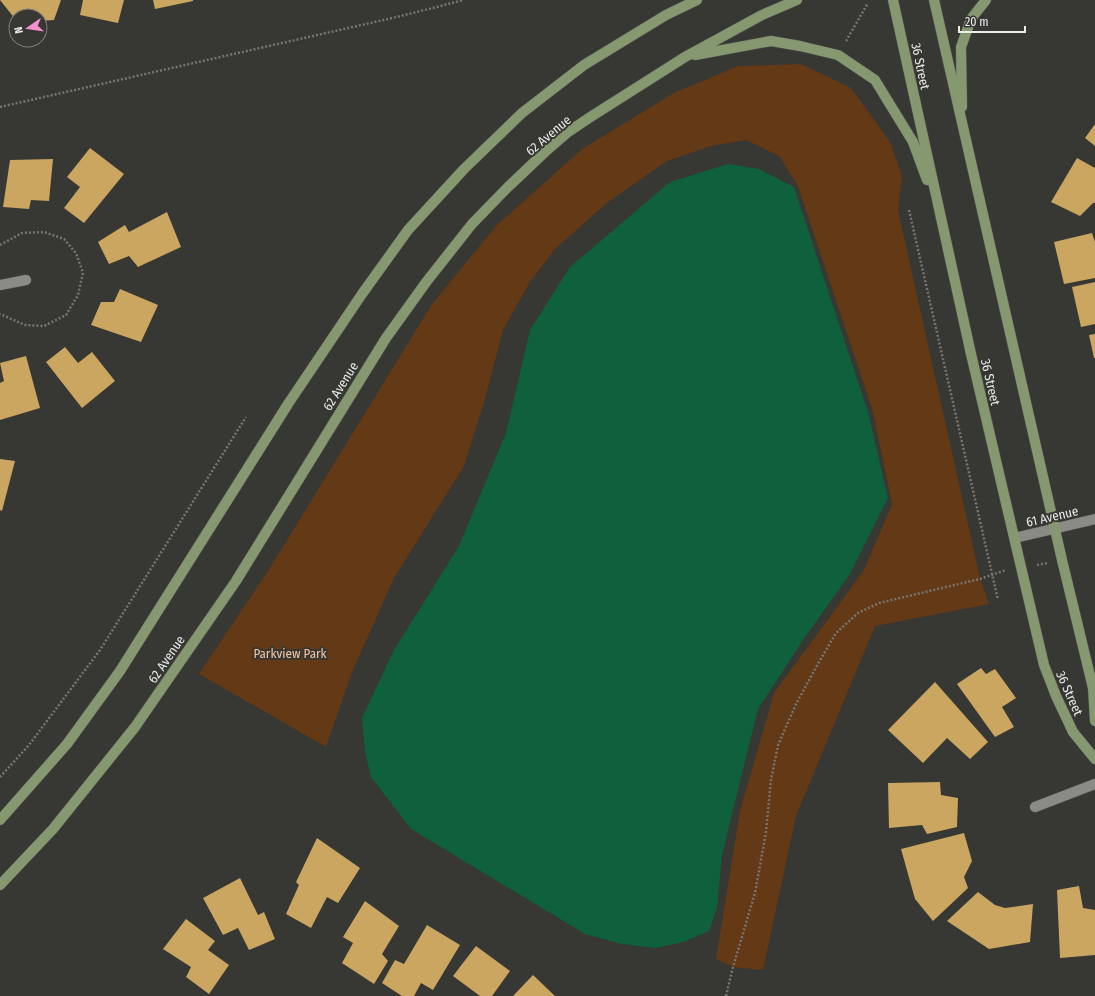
<svg xmlns="http://www.w3.org/2000/svg" width="1095" height="996" viewBox="0 0 1095 996" font-family="'Fira Sans Condensed',sans-serif">
<style>
.green{fill:#633916}
.water{fill:#0e613c}
.building{fill:#caa661}
.lines{fill:none;stroke-linecap:round;stroke-linejoin:round}
.street-casing{stroke:#545451;stroke-width:11}
.secondary-casing{stroke:#545451;stroke-width:11}
.path{stroke:#757572;stroke-width:2.5;stroke-dasharray:2 2;stroke-linecap:butt}
.street{stroke:#8b8b86;stroke-width:10}
.secondary{stroke:#85986f;stroke-width:10}
.labels{text-anchor:middle;stroke-width:4;stroke-linejoin:round;paint-order:stroke}
.street-label{font-size:13px;fill:#ececea;stroke:#373733}
.park-label{font-size:13px;fill:#f8c5a0;stroke:#373733}
</style>
<rect width="100%" height="100%" fill="#373733"/>
<path class="green" d="M801,64L851,88L890,142L902,176L898,210L980,578L989,604L875,626L796,816L763,970L733,967L716,959L740,811L774,693L864,570L892,504L873,412L798,186L779,156L746,140L711,146L667,161L608,202L555,249L530,282L503,330L485,399L464,466L394,578L352,672L326,747L199,674L268,571L432,304L497,225L582,149L674,93L738,66Z"/>
<path class="water" d="M728,164L759,169L794,187L868,412L888,498L850,574L805,637L758,709L722,855L717,908L709,931L683,942L656,948L622,944L585,934L411,829L371,777L365,752L362,718L394,650L459,546L506,433L530,330L570,267L670,182Z"/>
<path class="building" d="M0,0H61L54,20L40,21V16H16V20Z
M83,0H124L118,23L80,15Z
M153,0H193V1L155,9Z
M1095,124V146L1085,138Z
M90,148L124,174L84,223L64,208L80,187L67,177Z
M1077,158L1095,168V203H1093L1080,216L1051,202Z
M53,159L49,201L31,200L29,209L3,207L10,160Z
M167,212L181,247L138,267L129,256L109,264L98,242L125,225L129,232Z
M1092,233L1095,242V278L1064,284L1054,242Z
M1095,282V324L1081,327L1072,287Z
M120,289L158,305L141,342L91,325L101,302H114Z
M1095,334V358H1094L1089,335Z
M65,347L78,363L92,352L115,381L82,408L46,362Z
M26,356L40,408L0,420V383L4,381L0,363Z
M0,459L15,461L2,511L0,510Z
M981,668L986,674L995,669L1016,698L1002,707L1014,727L995,737L957,684Z
M935,682L988,742L970,759L947,738L923,763L888,730Z
M940,782L941,795L958,798L957,827L927,834L922,825L889,828L888,783Z
M964,833L972,861L964,877L968,888L933,921L915,899L901,849Z
M317,838L360,868L338,903L327,897L311,928L286,914L299,885L296,882Z
M240,878L258,915L264,912L275,939L249,950L238,928L223,935L203,898Z
M1079,886L1083,908L1095,910V955L1060,958L1057,890Z
M978,892L995,905L1005,908L1033,904L1030,942L989,949L947,921Z
M365,901L399,926L382,954L388,961L374,984L342,963L353,943L343,937Z
M186,919L215,941L208,950L229,965L209,994L186,977L191,967L163,949Z
M427,925L460,945L433,990L421,983L414,996H402L382,983L395,960L404,964Z
M476,946L510,971L492,996H480L453,976Z
M533,975L555,996H513Z"/>
<g class="lines">
<g class="street-casing">
<path id="street" d="M0,285L26,280
M1015,538L1095,519
M1035,807L1095,784"/>
</g>
<g class="secondary-casing">
<path id="secondary" d="M893,0L971,354L1044,665L1056,696L1073,732L1095,759
M934,0L1062,560L1093,688L1095,721
M695,55L771,41L800,46L838,55L875,80L913,142L927,180
M962,107L961,47L971,19L986,0
M0,820L67,744L120,671L288,404L362,294L408,230L464,169L522,113L584,65L666,15L697,0
M0,885L53,829L135,727L236,581L386,338L427,281L472,224L508,187L546,151L568,132L592,116L685,57L762,15L797,0"/>
</g>
<path class="path" d="M846,41L868,3
M0,107L401,16L464,0
M909,210L998,600
M0,245L22,233L44,232L64,239L76,253L83,273L78,295L66,315L44,326L25,325L0,314
M1037,565L1047,563
M0,777L29,745L100,650L246,417
M726,996L733,967L755,893L766,832L771,780L778,745L796,704L819,662L836,633L858,613L879,603L980,579L1006,570"/>
<use href="#street" class="street"/>
<use href="#secondary" class="secondary"/>
</g>
<g class="labels">
<g class="street-label">
<text transform="translate(921 66) rotate(78)" y="5">36 Street</text>
<text transform="translate(548 135) rotate(-40)" y="5">62 Avenue</text>
<text transform="translate(991 382) rotate(77)" y="5">36 Street</text>
<text transform="translate(340 386) rotate(-58)" y="5">62 Avenue</text>
<text transform="translate(1052 516) rotate(-13)" y="5">61 Avenue</text>
<text transform="translate(166 659) rotate(-56)" y="5">62 Avenue</text>
<text transform="translate(1070 693) rotate(66)" y="5">36 Street</text>
</g>
<g class="park-label">
<text x="290" y="658">Parkview Park</text>
</g>
</g>
<g transform="translate(28 28) rotate(257)"><circle r="19" fill="#373733" stroke="#7f7f7c"/>
<path d="M0-3L7 15L0 10L-7 15Z" fill="#f591d1"/>
<text y="-6" font-size="11" font-weight="bold" text-anchor="middle" fill="#ececea">N</text>
</g>
<path d="M959 26v6h66v-6" fill="none" stroke="#ececea" stroke-width="2"/>
<text x="965" y="26" font-size="12" fill="#ececea" stroke="#373733" stroke-width="3" paint-order="stroke">20 m</text>
</svg>
